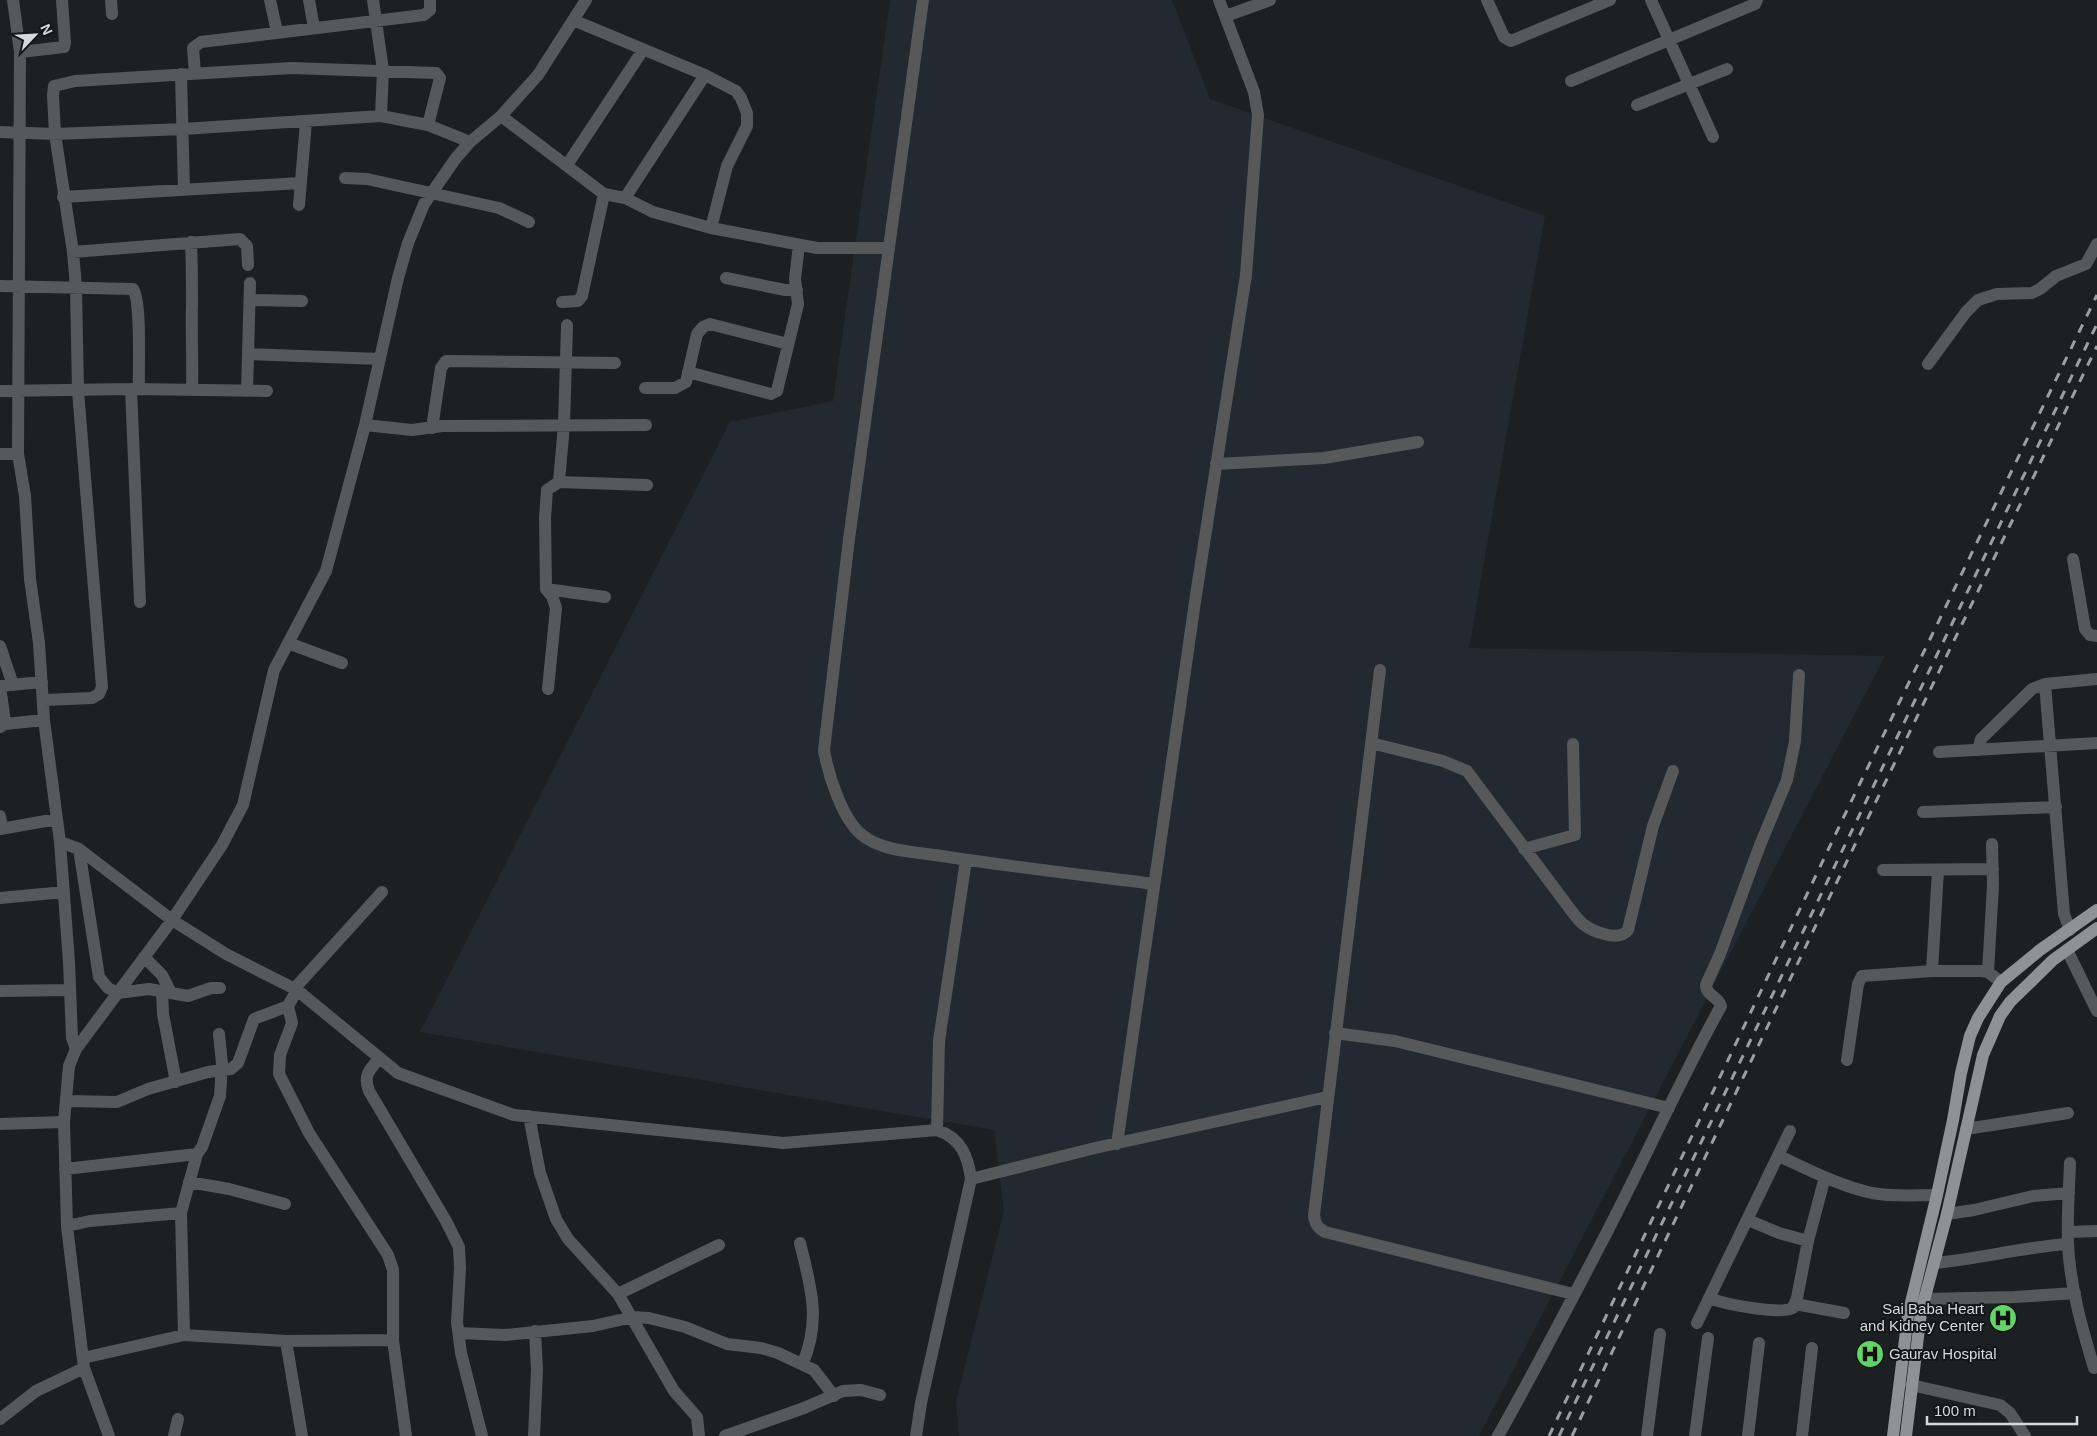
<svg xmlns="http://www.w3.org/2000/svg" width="2097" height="1436" viewBox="0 0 2097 1436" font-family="Arial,sans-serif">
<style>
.built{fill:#222930}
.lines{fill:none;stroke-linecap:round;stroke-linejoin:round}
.minor{stroke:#57585a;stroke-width:12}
.major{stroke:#8f9194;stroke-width:12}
.rail{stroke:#9c9fa1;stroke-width:3;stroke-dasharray:9 9;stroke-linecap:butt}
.labels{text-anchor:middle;stroke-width:4;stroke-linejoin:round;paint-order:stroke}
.poi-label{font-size:15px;fill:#d6d8da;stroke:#141719;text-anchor:end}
</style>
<rect width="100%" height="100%" fill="#1d2022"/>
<path class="built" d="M890,0H1172L1210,99L1545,216L1469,648L1885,656L1479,1436H959L956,1402L1004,1211L994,1130L420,1032L730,422L833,401Z"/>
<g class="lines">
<path class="minor" d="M13,0L20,52L18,454L25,496L30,579L39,643L44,720L60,842L69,962L72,1038L76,1049
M111,0L112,14
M270,0L277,32
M309,0L314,28
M373,0L383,70L381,116
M923,0L849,539L824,750C828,774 842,819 862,835C883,852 917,852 942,856C1013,867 1083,875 1154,884
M1487,0L1504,37L1511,41L1610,0
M1651,0L1713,137
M1226,16L1270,0
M573,20L705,75L736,91L741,98L747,113V126L727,166L711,228
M20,52L64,47L65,43L62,0
M195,73L193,48L201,42L424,15L430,10V0
M181,74L184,190
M1571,81L1755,4L1757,0
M1637,105L1727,69
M501,116L604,194L625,198L653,212L711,228L817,248H888
M0,132L55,134L183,129L381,116L428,125L470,142
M567,165L643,50
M345,178L367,179L499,208L529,222
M63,197L300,183
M625,198L705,75
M299,205L306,122
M191,242C192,263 192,283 192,304C191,333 193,361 192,390
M73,252L240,239L247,246L248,265
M726,278L785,290H797
M0,286L133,289C142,302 138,370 139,389
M250,300L302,301
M562,302L578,301L582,296L604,194
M249,354L380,359
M1928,364L1966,312L1978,300L1997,294L2032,293L2040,289L2056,276L2086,264L2097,244
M688,372L771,394L777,391L798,304L795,279L799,245
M645,388H675L686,382L697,334L703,327L710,324L788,344
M131,389L140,602
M0,391L131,389L267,391
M247,391L250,283
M365,425L412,430L442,426L646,425
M432,428L441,368L446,361L615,363
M0,454H18
M1216,464L1324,458L1418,442
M559,482L647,485
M2073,559L2085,629L2090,635L2097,636
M546,589L605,597
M288,643L342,663
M0,646L13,685
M1380,670L1314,1215C1315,1224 1318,1228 1325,1232L1573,1294
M2045,684L2064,914L2070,930
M0,686L42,682
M548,689L556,608L552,596L546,589L545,518L547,490L559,482L564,425L567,325
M44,700L92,698L99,694L102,687L78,391L76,287L73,252L55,134L53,95L54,86L75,81L291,68L436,73L440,78L428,125
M5,724L44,720
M0,727L5,724V722L0,686
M1371,743L1443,761L1467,771L1570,909C1574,914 1578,920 1583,924C1593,932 1619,942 1628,930L1653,826L1673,771
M1978,750L1981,739L2032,689L2045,684L2097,679
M1939,752L2097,743
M1923,812L2056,807
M0,816L2,829
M0,829L57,819
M60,842L79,849L172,920L226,954L297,990L398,1073L514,1115L783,1143L937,1130C961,1138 968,1156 971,1179L921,1403L916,1436
M79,849L99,977L108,988L118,993L149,989L188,996L211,988H220
M1524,849L1575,835L1573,744
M1883,870L1993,869
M0,898L64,892
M2067,950L2097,1011
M144,957L162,975L171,993
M1932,971L1938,870
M1988,972L1993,885L1992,844
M294,989L382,892
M297,990L288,1006L292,1023L280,1055L279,1074L309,1133L388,1255L393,1270V1340L406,1436
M0,991L70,990
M162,991L163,1014L176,1082
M1335,1033L1395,1041L1669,1108
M379,1059C369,1070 363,1076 369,1091L446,1221L459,1247L460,1268L457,1322L461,1353L482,1436
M1847,1060L1858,984L1862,976L1932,971H1982L1988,972L2001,982
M66,1101L117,1102L148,1089L208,1072L231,1069L238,1063L254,1019L288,1006
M529,1116L540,1173L556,1219L568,1239L618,1294L674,1391L697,1417L699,1436
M0,1124L64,1122
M1966,1129L2068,1113
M937,1130L939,1041L966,860
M1117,1144L1196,595L1246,275L1258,115L1254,92L1219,0
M1779,1156C1809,1170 1840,1186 1872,1193C1893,1197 1916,1195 1937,1195
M2070,1163C2069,1190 2067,1217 2068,1244C2070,1286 2082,1328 2094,1368
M65,1169L197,1154
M971,1179L1095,1148L1327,1097
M189,1182L229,1189L285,1204
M1947,1214L1974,1210L2033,1196L2069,1193
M1748,1220L1779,1233L1808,1241
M67,1226L90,1221L181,1213
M2069,1232L2097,1231
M800,1243C811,1287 821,1320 803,1363
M1934,1263C1979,1259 2023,1247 2068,1244
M618,1294L719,1245
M1709,1298C1724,1304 1779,1315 1793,1308L1797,1298L1808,1241L1825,1177
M1924,1299L2015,1297L2075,1293
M1795,1304L1844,1313
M1697,1323L1790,1131
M459,1333L505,1335L593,1326L633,1317L649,1318L685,1327L727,1344L761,1348L778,1353L814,1370L834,1396
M184,1335L181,1213L197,1154L202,1147L220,1096L222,1064L219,1034
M286,1341L302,1436
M83,1358L184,1335L286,1341L393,1340
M1911,1385L2000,1405L2010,1413L2025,1436
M0,1419L36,1391L84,1368
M109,1436L84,1368L67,1226L64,1122L69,1066L76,1049L172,920L222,845L243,805L274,670L326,571L365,425L398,278L408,243L424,204L456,158L470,142L501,116L538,75L586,0
M174,1436L178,1419
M534,1436L537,1370L535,1331
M725,1436L804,1408L843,1391L861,1390L880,1395
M1498,1436C1536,1369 1571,1301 1607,1232C1646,1157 1680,1080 1721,1006C1718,996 1706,996 1706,985L1720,954L1760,845L1787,780L1795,741L1799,675
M1647,1436L1660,1334
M1695,1436L1708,1338
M1748,1436L1759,1343
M1802,1436L1812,1348"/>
<path class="major" d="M1893,1436L1908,1315L1937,1195L1953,1120L1961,1073L1970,1036L1978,1018L2001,982L2040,950L2097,910
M1906,1436L1921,1312L1947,1214L1983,1055L2000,1016L2010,1002L2053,960L2097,928"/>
<path class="rail" d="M1549,1436L1849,806L2097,295
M1559,1436L2097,324
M1572,1436L1816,925L2097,346"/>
</g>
<defs>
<g id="hospital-disc" transform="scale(1.4375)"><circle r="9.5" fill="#63d468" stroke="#141719"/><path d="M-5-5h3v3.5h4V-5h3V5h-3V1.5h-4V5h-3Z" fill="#111"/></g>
</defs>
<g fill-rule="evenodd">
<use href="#hospital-disc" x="2003" y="1318"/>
<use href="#hospital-disc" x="1870" y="1354"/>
</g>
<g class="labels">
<g class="poi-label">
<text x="1984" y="1314">Sai Baba Heart<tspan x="1984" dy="17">and Kidney Center</tspan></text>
<text x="1889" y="1359" text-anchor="start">Gaurav Hospital</text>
</g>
</g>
<g transform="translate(35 35) rotate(65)" stroke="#141719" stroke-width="4" paint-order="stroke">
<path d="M0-4L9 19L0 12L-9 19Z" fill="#d6d8da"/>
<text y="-8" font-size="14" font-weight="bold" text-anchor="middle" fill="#d6d8da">N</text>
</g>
<path d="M1927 1416v8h150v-8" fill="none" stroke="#d6d8da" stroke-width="2.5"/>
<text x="1934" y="1416" font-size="15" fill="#d6d8da" stroke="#141719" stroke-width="4" paint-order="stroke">100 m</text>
</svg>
